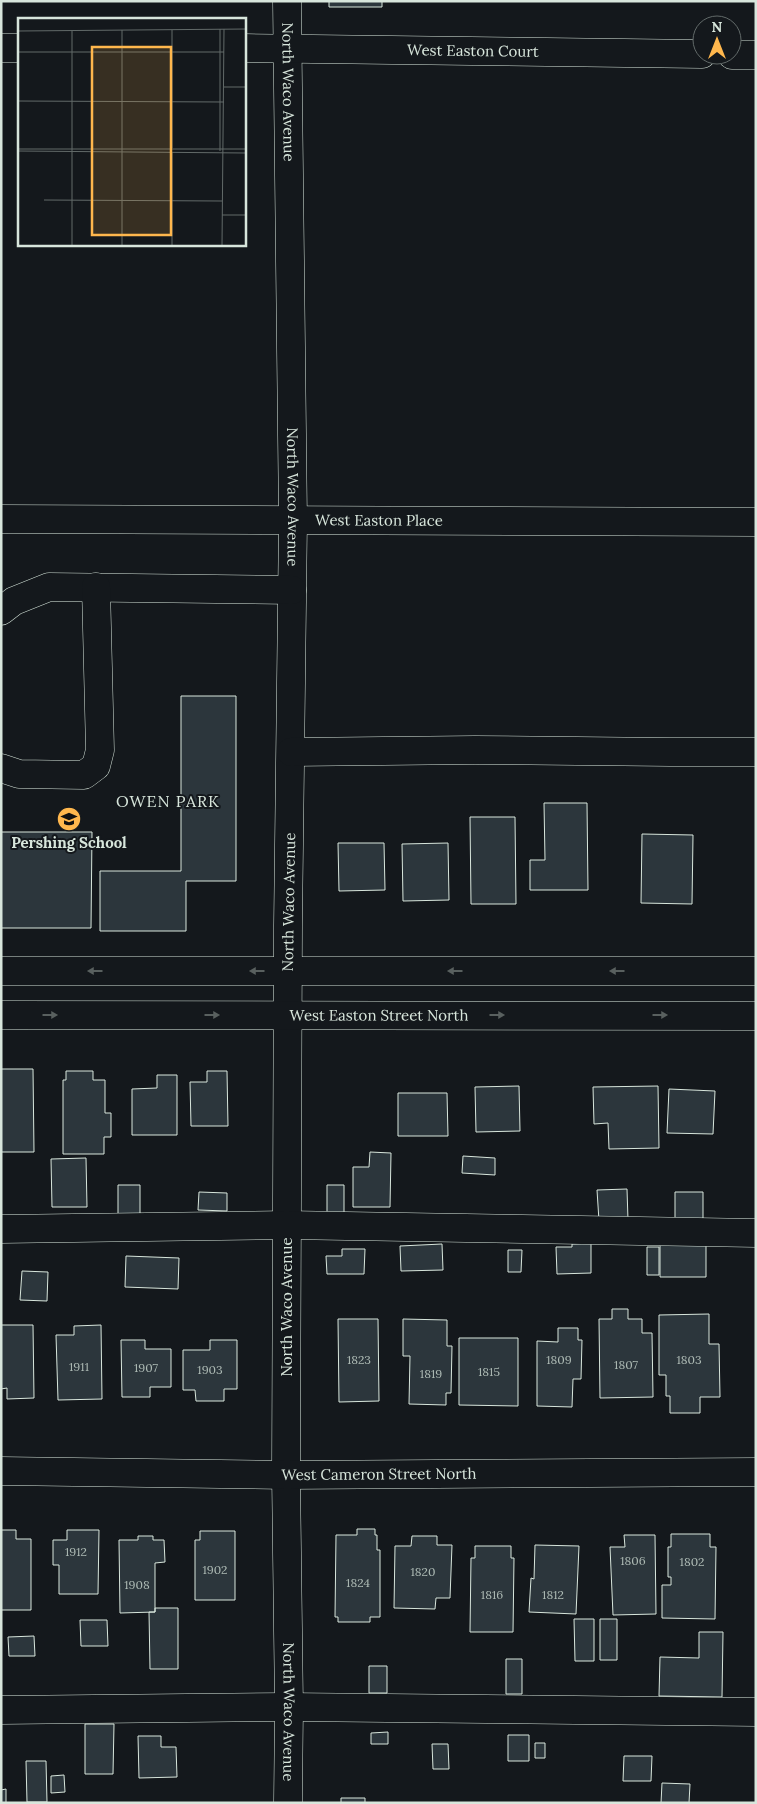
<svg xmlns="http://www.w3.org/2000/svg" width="757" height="1804" viewBox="0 0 757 1804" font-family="Lora,serif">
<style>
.building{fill:#2c363c;stroke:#d8e6dc}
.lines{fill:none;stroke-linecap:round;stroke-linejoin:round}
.minor-casing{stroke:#d8e6dc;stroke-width:29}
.minor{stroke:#14181c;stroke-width:28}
.oneway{fill:#59605f}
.labels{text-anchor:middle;stroke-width:4;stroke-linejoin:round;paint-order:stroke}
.number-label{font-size:12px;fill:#adbab4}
.street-label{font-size:15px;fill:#d8e6dc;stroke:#14181c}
.poi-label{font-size:15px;font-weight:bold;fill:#d8e6dc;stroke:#14181c}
.neighbourhood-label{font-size:16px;letter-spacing:1px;fill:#d8e6dc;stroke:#14181c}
.inset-road{fill:none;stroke:#626a69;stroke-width:1}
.view{fill:#ffb74d;fill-opacity:0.15;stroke:#ffb74d;stroke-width:2.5}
.inset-edge{fill:none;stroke:#d8e6dc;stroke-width:2.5}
</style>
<rect width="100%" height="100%" fill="#14181c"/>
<path class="building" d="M329,1H382V7H329Z
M181,696H236V881H186V931H100V871H181Z
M544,803H587L588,890H530V860H545Z
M470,817H515L516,904H471Z
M1,832H92L91,928H1Z
M642,834L693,835L692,904L641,903Z
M338,843H384L385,890L339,891Z
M448,843L449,900L403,901L402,844Z
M1,1069H33L34,1152H1Z
M66,1071H93V1080H105V1113H111V1137H104V1154H63V1080H66Z
M207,1071H227L228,1126H191L190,1082H207Z
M157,1075H177V1135H132V1089L157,1088Z
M519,1086L520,1131L476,1132L475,1087Z
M658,1086L659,1148L609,1149L608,1123L594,1124L593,1087Z
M669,1089L715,1091L713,1134L667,1133Z
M398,1093H447L448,1136H398Z
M370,1152L391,1153L390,1207H353V1167H369Z
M463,1156L495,1158V1175L462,1173Z
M86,1158L87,1207H52L51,1159Z
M118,1185H140V1216H118Z
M327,1185H344V1219H327Z
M627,1189L628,1220L599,1221L597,1190Z
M199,1192L227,1193V1211L198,1210Z
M675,1192H703V1219H675Z
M591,1243V1273L557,1274L556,1247H572V1244Z
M442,1244L443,1270L401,1271L400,1246Z
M660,1244H706V1277H660Z
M647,1247H659V1275H647Z
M342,1249H365L364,1274H327L326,1256H342Z
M508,1250H522L521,1272H508Z
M126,1256L179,1258L178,1289L125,1287Z
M22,1271L48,1272L47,1301L20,1300Z
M612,1309H628V1319H642V1333H652L653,1397L600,1398L599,1319H612Z
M709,1314V1344H719L720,1397H700V1413H670V1396H666V1375H659V1315Z
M338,1319H378L379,1401L339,1402Z
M403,1319L447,1320V1346H452L451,1393H446V1405L409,1404L410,1356H403Z
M1,1325H33L34,1398L7,1399V1388L1,1389Z
M101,1325L102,1399L58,1400L56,1335H74V1326Z
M558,1328H578V1340H582L581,1379H573L572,1407L537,1406V1341L558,1342Z
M459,1338H518V1406L459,1405Z
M121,1340H145V1349H171V1387H150V1397H122Z
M210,1340H237V1389H224V1401H196L195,1390H183V1350H210Z
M357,1529H375V1535H377V1550H380V1617H370V1622H338V1617H335L336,1535H357Z
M1,1530H16V1539H31V1610H1Z
M67,1530H99L98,1594H59V1565H53V1540H67Z
M200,1531H235V1600H195V1540H200Z
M671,1534H710V1547H716L715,1619L662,1618V1585H671V1577H668V1547H671Z
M624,1535H655L656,1614L613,1615L610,1547H625Z
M138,1536H153V1540H164L165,1562L155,1563V1612L120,1613L119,1540H138Z
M412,1536H437V1545H452L450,1598H436L435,1609L394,1608L395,1546H411Z
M535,1545L579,1546L576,1614L529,1612L531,1578L534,1579Z
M475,1546H511V1558H514L513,1632H470L471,1558H475Z
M155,1608H178V1669H150L149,1612H155Z
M574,1619H594V1661H575Z
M600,1619H617V1660H600Z
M80,1620H107L108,1646H81Z
M699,1632H723L722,1697L659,1696L660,1657L699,1658Z
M34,1636L35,1656H9L8,1637Z
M506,1659H522V1694H506Z
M369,1666H387V1693H369Z
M85,1724H114L113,1774H85Z
M388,1732V1744H371V1733Z
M508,1735H529V1761H508Z
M138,1736H161V1747H176L177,1777L139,1778Z
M535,1743H545V1758H535Z
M432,1744H448L449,1769H433Z
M624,1756H652L651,1781H623Z
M26,1761H46L47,1802H27Z
M64,1775L65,1792L51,1793V1776Z
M662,1783L690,1784L689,1803H661Z
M6,1789V1803H1V1790Z
M341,1798H365V1803H341Z"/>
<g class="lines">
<g class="minor-casing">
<g id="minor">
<path id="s1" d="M287,1L293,521L288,926L286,1475L289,1707L288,1803"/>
<path d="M1,48H19"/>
<path id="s2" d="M244,48L702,54"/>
<path d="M732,55H756"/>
<path id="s3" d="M1,519L756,522"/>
<path d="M1,611L14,601L49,587L292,590"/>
<path d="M291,752L475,750L670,752H756"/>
<path d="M1,768L19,774L84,775L96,766L100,750L96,587"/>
<path d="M1,971H756"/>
<path id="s4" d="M1,1015L756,1016"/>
<path d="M1,1229L287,1225L756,1233"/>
<path id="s5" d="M1,1471L286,1475L756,1472"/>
<path d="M1,1710L289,1707L756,1712"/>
</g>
</g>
<use href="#minor" class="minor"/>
</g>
<defs><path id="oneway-solid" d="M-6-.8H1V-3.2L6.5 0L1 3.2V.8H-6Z" transform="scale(1.25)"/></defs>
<g class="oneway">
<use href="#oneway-solid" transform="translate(95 971) rotate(-180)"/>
<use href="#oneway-solid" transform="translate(257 971) rotate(-180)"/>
<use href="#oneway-solid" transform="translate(455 971) rotate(180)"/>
<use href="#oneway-solid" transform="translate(617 971) rotate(180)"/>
<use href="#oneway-solid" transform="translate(50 1015)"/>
<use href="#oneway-solid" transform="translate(212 1015)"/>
<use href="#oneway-solid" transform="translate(497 1015)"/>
<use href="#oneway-solid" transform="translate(660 1015)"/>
</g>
<defs>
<g id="school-disc" transform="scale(1.25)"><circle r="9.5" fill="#ffb74d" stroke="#14181c"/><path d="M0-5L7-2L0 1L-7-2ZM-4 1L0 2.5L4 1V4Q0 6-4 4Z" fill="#111"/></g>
</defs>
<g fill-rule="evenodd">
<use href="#school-disc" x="69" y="819"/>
</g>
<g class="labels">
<g class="number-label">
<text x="359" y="1364">1823</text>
<text x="559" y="1364">1809</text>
<text x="689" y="1364">1803</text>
<text x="626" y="1369">1807</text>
<text x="79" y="1371">1911</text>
<text x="146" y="1372">1907</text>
<text x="210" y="1374">1903</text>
<text x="489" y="1376">1815</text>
<text x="431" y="1378">1819</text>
<text x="76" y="1556">1912</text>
<text x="633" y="1565">1806</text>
<text x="692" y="1566">1802</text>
<text x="215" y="1574">1902</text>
<text x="423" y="1576">1820</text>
<text x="358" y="1587">1824</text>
<text x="137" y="1589">1908</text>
<text x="492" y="1599">1816</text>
<text x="553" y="1599">1812</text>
</g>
<g class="street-label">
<text dy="5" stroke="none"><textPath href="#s2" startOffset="229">West Easton Court</textPath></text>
<text dy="5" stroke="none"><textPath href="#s1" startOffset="91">North Waco Avenue</textPath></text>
<text dy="5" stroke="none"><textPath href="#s1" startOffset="496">North Waco Avenue</textPath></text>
<text dy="5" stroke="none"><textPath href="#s3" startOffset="378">West Easton Place</textPath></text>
<text transform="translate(289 902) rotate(-89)" y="5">North Waco Avenue</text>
<text dy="5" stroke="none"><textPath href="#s4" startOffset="378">West Easton Street North</textPath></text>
<text transform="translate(287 1307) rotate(-90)" y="5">North Waco Avenue</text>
<text dy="5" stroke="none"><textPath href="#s5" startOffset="378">West Cameron Street North</textPath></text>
<text dy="5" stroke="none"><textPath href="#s1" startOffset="1711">North Waco Avenue</textPath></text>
</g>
<g class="poi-label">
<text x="69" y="848">Pershing School</text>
</g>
<g class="neighbourhood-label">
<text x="168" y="807">OWEN PARK</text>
</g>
</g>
<g transform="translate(18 18)">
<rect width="228" height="228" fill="#14181c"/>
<path class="inset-road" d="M202,11V133M104,12V227M0,13L228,11M0,34H206M206,69H228M0,83L206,84M154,130V12M0,131H228M0,133L228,135M154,135V227M26,182L204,183M204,197H228M54,227V13M204,227L206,11"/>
<path class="view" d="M74,29H153V217H74Z"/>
<rect width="228" height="228" class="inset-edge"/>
</g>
<rect width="757" height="1804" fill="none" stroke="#d8e6dc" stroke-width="5"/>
<g transform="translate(717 40)"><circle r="24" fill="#14181c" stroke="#626a69"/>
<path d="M0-4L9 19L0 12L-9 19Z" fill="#ffb74d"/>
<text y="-8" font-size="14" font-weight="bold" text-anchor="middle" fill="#d8e6dc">N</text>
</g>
</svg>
